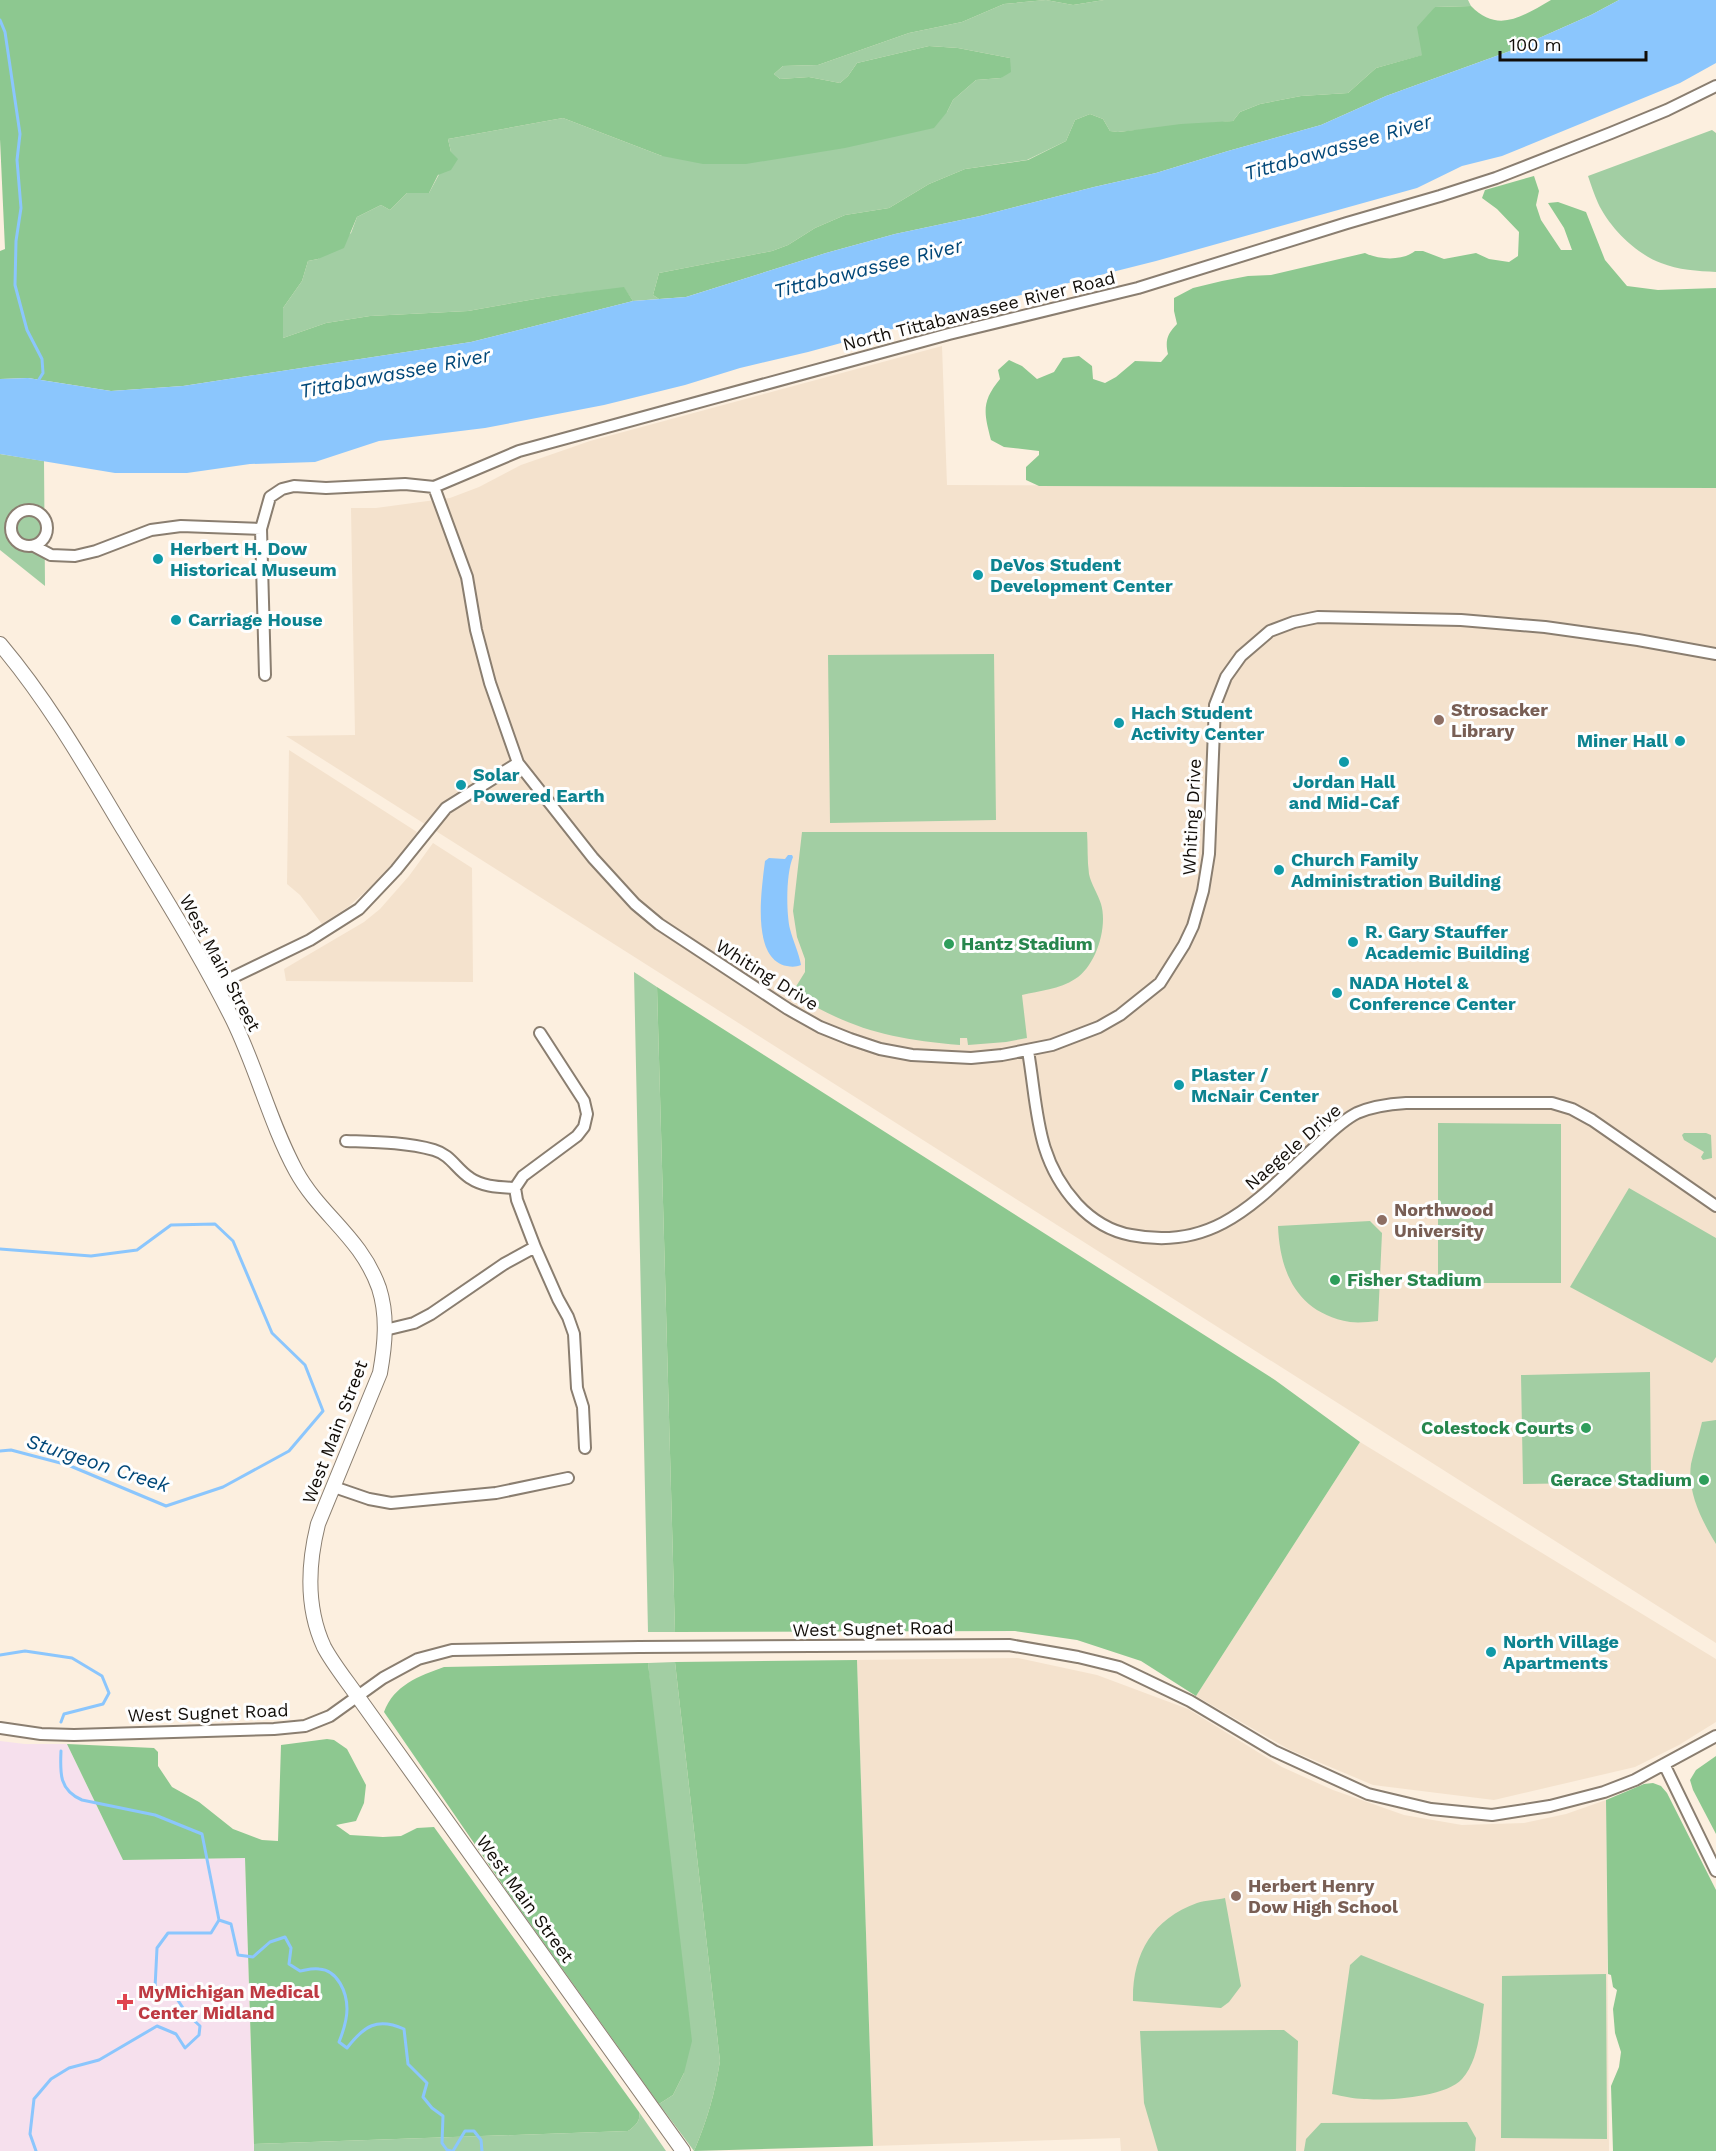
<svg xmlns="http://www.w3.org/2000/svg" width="1716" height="2151" viewBox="0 0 1716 2151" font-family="'Work Sans',sans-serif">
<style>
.built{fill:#f4e2cd}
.medical{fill:#f6e0ed}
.green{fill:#a2cea3}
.forest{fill:#8dc890}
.water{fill:#8bc6fd}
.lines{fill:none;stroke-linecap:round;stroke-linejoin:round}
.stream{stroke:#8bc6fd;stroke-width:3}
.minor-casing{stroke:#8a7e70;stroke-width:14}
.tertiary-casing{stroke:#8a7e70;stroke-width:16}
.minor{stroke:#fff;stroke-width:10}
.tertiary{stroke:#fff;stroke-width:14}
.culture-dot{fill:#0f9aa8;stroke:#fefefe;stroke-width:2}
.education-dot{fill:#8d6e63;stroke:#fefefe;stroke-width:2}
.leisure-dot{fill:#2e9e5b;stroke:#fefefe;stroke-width:2}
.health-dot{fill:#e0444e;stroke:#fefefe;stroke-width:2}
.labels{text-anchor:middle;stroke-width:6;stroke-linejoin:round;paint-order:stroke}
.street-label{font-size:18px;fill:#110d08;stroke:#fefefe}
.culture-label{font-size:18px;font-weight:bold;fill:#0d838f;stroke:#fefefe;text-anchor:start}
.education-label{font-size:18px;font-weight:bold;fill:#785e54;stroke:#fefefe;text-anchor:start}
.leisure-label{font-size:18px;font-weight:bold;fill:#27864d;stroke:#fefefe;text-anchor:start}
.health-label{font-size:18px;font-weight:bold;fill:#be3a42;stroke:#fefefe;text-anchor:start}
.water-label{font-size:20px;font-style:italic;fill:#004778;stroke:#fefefe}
</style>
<rect width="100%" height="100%" fill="#fcefdf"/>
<path class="built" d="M942,346L947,485L1716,488V1643L286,736L355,735L351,508H376L450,498L479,487L521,465L590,441Z
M289,750L417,832L401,855L382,877L348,907L322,924L300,895L287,884Z
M433,843L472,868L473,982L286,981L284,969L364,922L380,909L409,876Z
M1360,1442L1716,1659V1722L1679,1745L1635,1767L1494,1800L1373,1785L1290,1750L1196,1696Z
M1018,1658L1097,1675L1188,1709L1282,1767L1333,1790L1404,1815L1462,1825L1524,1823L1566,1814L1606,1800L1609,2151H1121L1120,2138L873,2146L857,1660Z"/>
<path class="medical" d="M0,1741L25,1744H67L123,1860L245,1858L254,2151H0Z"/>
<path class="green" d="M1046,0L1073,5L1104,0H1468L1471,6L1435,7L1423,55L1376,68L1348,93L1301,96L1260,104L1240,112L1233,121L1118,132L1110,131L1103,119L1090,114L1075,120L1066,141L1027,160L965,169L929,184L889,208L845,215L815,228L788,245L772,251L659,273L653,295L659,299L633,301L624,288L552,296L468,311L370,316L326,323L283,338V308L302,281L308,261L318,259L351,233L357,217L381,205L390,210L407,193H429L451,152L448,139L563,118L662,156L947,112L953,100L976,80L1001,78L1010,58L958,48L929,46L857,63L848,76L840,83L809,77L780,79L774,74L783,66L818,65L909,33L962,22L1004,4Z
M1712,130L1716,133V272C1698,271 1678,270 1661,263C1636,254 1609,227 1598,203C1594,194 1591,185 1588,176Z
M0,454L44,461L45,586L0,550Z
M994,654L996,820L830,823L828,655Z
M802,832H1087C1088,846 1087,860 1089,874C1091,884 1098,894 1101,904C1108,927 1096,966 1075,979C1060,989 1039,991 1022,995L1027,1038L1006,1042L968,1045L967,1038H960V1045C892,1039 851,1030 792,993L805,972V959L797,937L793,911Z
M634,972L657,987L675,1632H648Z
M1438,1123L1561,1124V1283H1438Z
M1684,1133H1706L1711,1135L1712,1158L1703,1160L1701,1157L1704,1152L1684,1140L1682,1135Z
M1629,1188L1716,1238V1357L1712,1363L1570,1287Z
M1370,1221L1382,1233L1378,1321C1369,1322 1359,1323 1350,1322C1298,1313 1280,1274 1278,1226Z
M1650,1372L1651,1482L1523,1484L1521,1375Z
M1716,1420V1544C1702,1521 1687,1492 1691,1464C1694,1450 1699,1436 1702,1422Z
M675,1662L720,2061C715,2093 707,2121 694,2151L659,2104L673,2095L684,2073L648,1663Z
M1225,1898L1241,1986L1229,2002L1221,2008L1133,2001C1132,1955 1152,1919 1197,1903C1206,1900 1216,1900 1225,1898Z
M1361,1955L1484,2004C1480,2029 1479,2060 1462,2079C1446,2097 1388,2101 1364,2099C1354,2099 1343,2096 1332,2094L1350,1965Z
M1606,1974L1607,2139L1501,2138L1502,1976Z
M1284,2030L1298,2041L1296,2151H1158L1144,2103L1140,2031Z
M639,2112L666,2151H254V2144L628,2131C635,2126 641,2121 639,2112Z
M1467,2122L1476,2138L1475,2151H1304L1306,2139L1321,2123Z"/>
<path class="forest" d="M0,0H1104L1073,5L1046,0L1004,4L962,22L909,33L818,65L783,66L774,74L780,79L809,77L840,83L848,76L857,63L929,46L958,48L1010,58L1011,72L1001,78L976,80L953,100L947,112L934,128L845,148L746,164H703L662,156L563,118L448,139L451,152L458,159L451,170L438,175L429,193H407L390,210L381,205L357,217L344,248L318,259L308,261L302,281L283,308V338L326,323L370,316L468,311L552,296L624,287L633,301L471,342L183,386L111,391L28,378L0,379V251L5,249L0,139Z
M1551,0H1619L1591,15L1510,51L1386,96L1321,125L1228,151L1156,173L1094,187L980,216L895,234L826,253L686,297L659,299L653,295L659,273L772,251L788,245L815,228L845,215L889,208L929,184L965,169L1028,160L1066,141L1075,120L1090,114L1103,119L1110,131L1119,132L1181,124L1233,121L1240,112L1260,104L1301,96L1348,93L1376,68L1422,55L1417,27L1435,7L1471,6C1498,34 1523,16 1551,0Z
M1534,176L1539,191L1536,205L1541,220L1561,250H1572L1564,228L1548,203L1558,202L1586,212L1605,260L1627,286L1658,290L1716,288V488L1039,486L1026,480V467L1039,455V451L1004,447L991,440C984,413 981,402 1000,379L998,370L1009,360L1022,366L1037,379L1054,372L1063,358L1079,356L1092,366L1093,379L1105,383L1116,377L1135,361L1161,362L1168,354C1165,341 1167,334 1177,324L1174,311V298L1193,288L1222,281L1248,276L1271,275L1365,253C1379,260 1403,261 1415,251H1423L1444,259L1476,253L1489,259L1509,262L1518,256L1519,232L1497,209L1482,198L1485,190Z
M657,987L1275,1380L1360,1442L1196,1696L1141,1661L1077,1640L1015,1631L675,1632Z
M857,1660L873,2146L694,2151C707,2121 715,2093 720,2061L675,1662Z
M648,1663L692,2041L684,2073L673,2095L659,2104L511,1897L384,1712C394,1685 419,1676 444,1667Z
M327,1739L334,1740L347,1749L366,1785L364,1803L356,1821L336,1825L350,1835L383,1837L401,1836L417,1828L434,1827L639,2112C641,2121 635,2126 628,2131L254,2144L245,1858L123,1860L67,1744L154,1748L158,1752V1766L172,1787L199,1802L233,1829L262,1840L278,1841L281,1745Z
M1716,1756V1834L1693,1790L1690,1780L1696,1770Z
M1653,1783L1661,1786L1667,1793L1716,1890V2151H1613L1611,2086L1619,2067L1621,2052L1615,2033L1613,2009L1617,1990L1613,1987L1611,1975L1608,1974L1606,1800L1644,1784Z"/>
<path class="water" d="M1619,0H1716V63L1680,83L1502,156L1462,166L1417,188L1156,261L966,309L808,352L740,368L685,385L604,405L485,428L379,441L315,462L250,464L187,473H115L0,454V379L28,378L111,391L183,386L471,342L633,301L686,297L826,253L895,234L980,216L1094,187L1156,173L1228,151L1321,125L1386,96L1510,51L1591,15Z
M788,855H792L793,857C786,873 786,912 790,929C793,941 799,953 801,965C796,967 792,967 787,966C750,959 762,887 765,861L769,858L785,859Z"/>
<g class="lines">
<path class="stream" d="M0,20L5,32L20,134L17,160L21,208L16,241L15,285L27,330L42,359L43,373L38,381
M0,1249L91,1256L137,1250L171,1225L215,1224L233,1241L272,1333L305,1365L323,1411L289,1451L223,1487L166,1506L68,1465L11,1450L0,1451
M0,1655L25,1651L72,1658L102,1676L109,1693L103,1704L64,1714L61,1722
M219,1920L231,1924L238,1955L253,1957L270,1942L285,1937L291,1948L289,1964L300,1971C306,1970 313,1968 319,1969C338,1970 347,1993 347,2009C347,2020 343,2032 339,2042L347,2048C364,2026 377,2017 404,2029L408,2064L427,2083L423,2097L432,2108L443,2116L442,2143L447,2150L451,2151
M36,2151L30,2134L34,2099L51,2079L69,2068L99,2060L157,2026L176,2034L185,2048L199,2035L200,2026L187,2014L177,1999L155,1988L157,1948L168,1933H211L219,1920L202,1834L155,1815L82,1800C59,1790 60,1773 61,1751
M453,2151L465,2131H474L481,2140L482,2151"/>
<g class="minor-casing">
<path id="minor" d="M434,487L467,577L476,630L490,683L518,763L593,858L635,904L659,924L788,1009L820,1027L850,1039L880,1049L912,1055L971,1058L1002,1055L1052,1045L1099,1027L1120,1015L1160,983L1184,945L1193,926L1203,891L1209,854L1215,705L1226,677L1241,656L1270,631L1294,622L1318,617L1461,620L1545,627L1638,640L1716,654
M11 528a18 18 0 1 1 36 0a18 18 0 1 1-36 0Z
M34,546L51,555L75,556L96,551L151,530L181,526L261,529
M265,675L261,529L270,497L282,489L294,486L326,488L405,484L434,487L519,451L949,334L1138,288L1347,223L1440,196L1496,178L1611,133L1667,110L1716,86
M215,986L310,940L359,909L396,870L446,808L518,763
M1028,1051C1038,1109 1035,1158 1077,1204C1092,1220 1109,1231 1131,1235C1216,1252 1258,1199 1315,1147C1327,1136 1341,1121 1357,1113C1373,1106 1389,1104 1406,1103H1552L1572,1109L1592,1120L1716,1206
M346,1141C375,1142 405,1142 434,1150C451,1155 456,1169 470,1178C483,1187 500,1187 515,1188
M535,1247L558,1299L568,1317L574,1334L577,1388L583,1407L585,1448
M385,1330L414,1323L431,1314L504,1264L535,1247L517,1200L515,1188L523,1176L577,1136L584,1127L587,1114L584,1101L540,1033
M334,1487L369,1499L391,1503L496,1493L568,1478
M0,1728L41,1734L74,1735L274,1729L305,1726L330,1716L383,1678L418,1659L452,1650L639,1647L1009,1645L1078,1657L1119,1667L1190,1701L1274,1751L1368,1794L1431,1809L1492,1815L1550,1806L1604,1792L1635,1780L1716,1736
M1664,1764L1716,1871"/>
</g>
<g class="tertiary-casing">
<path id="tertiary" d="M0,644C49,702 86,767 125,832C162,894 201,955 233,1020C257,1069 270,1123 296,1171C320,1215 361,1237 379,1288C388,1316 385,1345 380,1373L318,1524C308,1564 306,1608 324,1647C333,1664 347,1681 358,1697L683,2151"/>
</g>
<use href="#minor" class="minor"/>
<use href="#tertiary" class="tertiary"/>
</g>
<g class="culture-dot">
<circle cx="158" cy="559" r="6"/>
<circle cx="978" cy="575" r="6"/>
<circle cx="176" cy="620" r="6"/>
<circle cx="1119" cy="723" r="6"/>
<circle cx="1680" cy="741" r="6"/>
<circle cx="1344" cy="762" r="6"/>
<circle cx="461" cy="785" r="6"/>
<circle cx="1279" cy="870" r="6"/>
<circle cx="1353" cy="942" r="6"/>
<circle cx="1337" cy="993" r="6"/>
<circle cx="1179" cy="1085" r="6"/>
<circle cx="1491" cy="1652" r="6"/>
</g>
<g class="education-dot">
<circle cx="1439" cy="720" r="6"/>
<circle cx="1382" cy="1220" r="6"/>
<circle cx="1236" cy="1896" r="6"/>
</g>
<g class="leisure-dot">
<circle cx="949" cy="944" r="6"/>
<circle cx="1335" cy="1280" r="6"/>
<circle cx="1586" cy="1428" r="6"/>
<circle cx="1704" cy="1480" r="6"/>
</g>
<path class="health-dot" d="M122 1993h6v6h6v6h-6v6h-6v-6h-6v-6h6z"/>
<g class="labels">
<g class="street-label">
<text transform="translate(979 311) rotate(-14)" y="6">North Tittabawassee River Road</text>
<text transform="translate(1192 817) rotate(-87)" y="6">Whiting Drive</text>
<text transform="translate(220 963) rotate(62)" y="6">West Main Street</text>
<text transform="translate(767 975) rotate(32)" y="6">Whiting Drive</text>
<text transform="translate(1293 1147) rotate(-41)" y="6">Naegele Drive</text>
<text transform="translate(335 1432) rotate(-69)" y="6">West Main Street</text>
<text transform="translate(873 1629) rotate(-1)" y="6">West Sugnet Road</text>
<text transform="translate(208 1713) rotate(-2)" y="6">West Sugnet Road</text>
<text transform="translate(525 1899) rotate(54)" y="6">West Main Street</text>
</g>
<g class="culture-label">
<text x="170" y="555">Herbert H. Dow<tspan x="170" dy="21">Historical Museum</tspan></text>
<text x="990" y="571">DeVos Student<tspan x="990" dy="21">Development Center</tspan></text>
<text x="188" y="626">Carriage House</text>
<text x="1131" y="719">Hach Student<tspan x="1131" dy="21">Activity Center</tspan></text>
<text x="1668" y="747" text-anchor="end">Miner Hall</text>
<text x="473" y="781">Solar<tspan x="473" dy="21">Powered Earth</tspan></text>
<text x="1344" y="788" text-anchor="middle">Jordan Hall<tspan x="1344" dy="21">and Mid-Caf</tspan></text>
<text x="1291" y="866">Church Family<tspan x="1291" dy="21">Administration Building</tspan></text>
<text x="1365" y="938">R. Gary Stauffer<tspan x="1365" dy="21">Academic Building</tspan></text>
<text x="1349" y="989">NADA Hotel &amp;<tspan x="1349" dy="21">Conference Center</tspan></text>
<text x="1191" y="1081">Plaster /<tspan x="1191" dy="21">McNair Center</tspan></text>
<text x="1503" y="1648">North Village<tspan x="1503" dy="21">Apartments</tspan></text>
</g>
<g class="education-label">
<text x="1451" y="716">Strosacker<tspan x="1451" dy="21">Library</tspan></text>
<text x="1394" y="1216">Northwood<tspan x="1394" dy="21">University</tspan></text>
<text x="1248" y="1892">Herbert Henry<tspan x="1248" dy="21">Dow High School</tspan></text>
</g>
<g class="leisure-label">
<text x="961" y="950">Hantz Stadium</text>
<text x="1347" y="1286">Fisher Stadium</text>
<text x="1574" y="1434" text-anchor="end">Colestock Courts</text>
<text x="1692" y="1486" text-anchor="end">Gerace Stadium</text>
</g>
<g class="health-label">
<text x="138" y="1998">MyMichigan Medical<tspan x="138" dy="21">Center Midland</tspan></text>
</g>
<g class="water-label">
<text transform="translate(1338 147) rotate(-16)" y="7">Tittabawassee River</text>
<text transform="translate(868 268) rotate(-14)" y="7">Tittabawassee River</text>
<text transform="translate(395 373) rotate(-11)" y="7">Tittabawassee River</text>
<text transform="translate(98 1463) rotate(18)" y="7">Sturgeon Creek</text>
</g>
</g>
<path d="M1500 51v9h146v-9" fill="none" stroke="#110d08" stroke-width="3"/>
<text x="1509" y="51" font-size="18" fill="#110d08" stroke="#fefefe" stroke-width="4.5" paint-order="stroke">100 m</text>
</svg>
